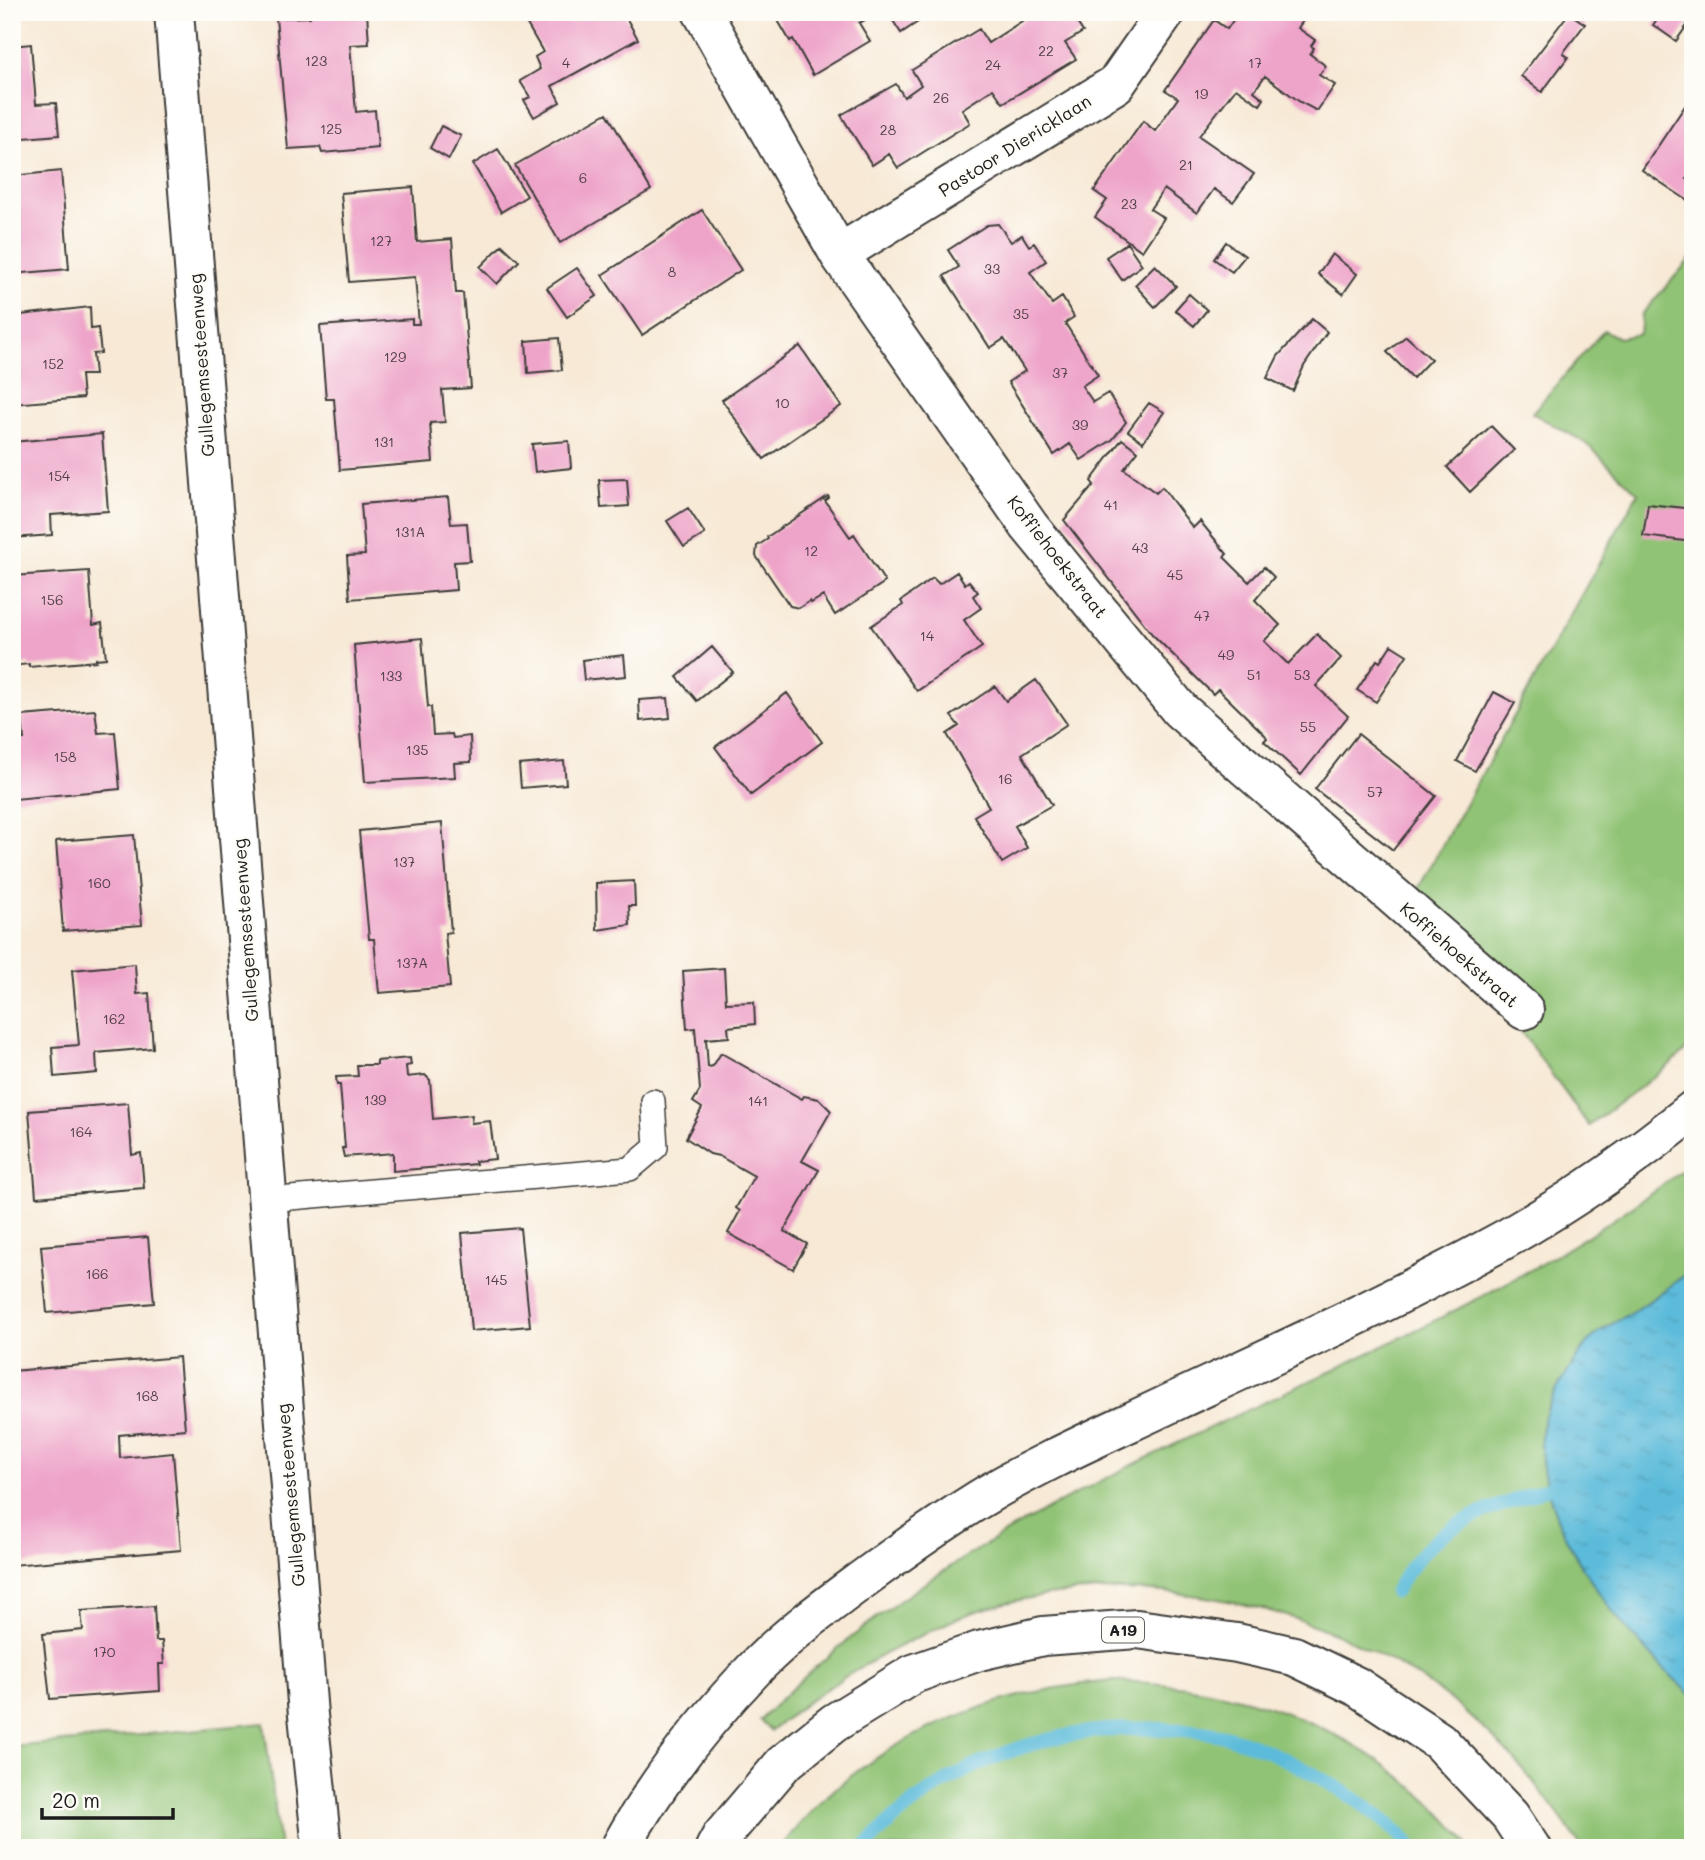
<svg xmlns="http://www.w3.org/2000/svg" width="1705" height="1860" viewBox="0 0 1705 1860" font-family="Mali,sans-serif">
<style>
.green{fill:#90c374;stroke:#567048;stroke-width:2}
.water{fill:url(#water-ripples);stroke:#3c6c7b;stroke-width:2}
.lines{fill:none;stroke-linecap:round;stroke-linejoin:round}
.stream{stroke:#5cbbda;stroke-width:14}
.building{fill:#eea4c9}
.service-casing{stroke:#3d3b38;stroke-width:26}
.minor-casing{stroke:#3d3b38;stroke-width:42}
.tertiary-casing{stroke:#3d3b38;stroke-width:42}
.motorway-casing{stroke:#3d3b38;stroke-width:42}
.service{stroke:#fff;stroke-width:23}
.minor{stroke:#fff;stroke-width:38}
.tertiary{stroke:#fff;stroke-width:38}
.motorway{stroke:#fff;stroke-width:38}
.labels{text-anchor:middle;stroke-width:5;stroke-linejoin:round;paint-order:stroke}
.number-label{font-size:14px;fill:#503e47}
.shield{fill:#fdfcf7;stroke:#605f5e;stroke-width:2}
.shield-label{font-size:16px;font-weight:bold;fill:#1c1c1c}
.street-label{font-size:18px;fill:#1c1c1c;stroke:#fdfcf7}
</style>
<defs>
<pattern id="water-ripples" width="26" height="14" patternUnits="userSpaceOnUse" patternTransform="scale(1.75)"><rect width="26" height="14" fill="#5cbbda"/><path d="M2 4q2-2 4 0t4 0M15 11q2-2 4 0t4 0" fill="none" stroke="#4fa0ba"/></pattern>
</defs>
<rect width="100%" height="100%" fill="#fdfcf7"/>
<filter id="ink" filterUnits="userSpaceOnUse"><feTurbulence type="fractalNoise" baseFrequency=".0143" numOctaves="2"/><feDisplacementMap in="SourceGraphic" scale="14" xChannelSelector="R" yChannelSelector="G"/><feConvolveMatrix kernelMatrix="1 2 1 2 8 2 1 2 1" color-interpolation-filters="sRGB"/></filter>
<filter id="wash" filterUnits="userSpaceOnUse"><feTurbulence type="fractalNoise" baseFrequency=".00686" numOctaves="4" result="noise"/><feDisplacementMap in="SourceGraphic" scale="28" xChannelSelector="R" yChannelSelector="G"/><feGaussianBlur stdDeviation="1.57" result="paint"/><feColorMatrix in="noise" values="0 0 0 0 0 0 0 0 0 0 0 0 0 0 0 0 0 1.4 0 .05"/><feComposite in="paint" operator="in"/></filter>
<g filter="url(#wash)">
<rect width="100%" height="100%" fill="#f7e9d5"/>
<path class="green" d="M1693,256V1044L1668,1066L1589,1126L1506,1011L1526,986L1418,889L1638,493L1586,443L1532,413L1604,330L1619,338L1640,334L1642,314Z
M1693,1162V1848H1582C1552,1803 1520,1762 1481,1726C1351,1606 1139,1557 971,1613C956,1618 941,1626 927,1633C870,1659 819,1690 771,1731L760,1720C967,1505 1259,1420 1514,1279C1577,1245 1636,1206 1693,1162Z
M1113,1681C1253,1684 1383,1735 1471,1848H780C858,1744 986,1690 1113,1681Z
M264,1723L280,1848H12V1747Z"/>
<path class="water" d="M1693,1269V1696C1625,1636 1538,1533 1541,1437C1542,1414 1555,1391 1567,1373C1574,1362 1582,1348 1592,1338C1604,1327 1622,1319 1636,1310C1656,1297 1674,1283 1693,1269Z"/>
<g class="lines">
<path class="stream" d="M1395,1592C1434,1521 1478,1515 1548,1488
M864,1848C938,1766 1050,1724 1159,1729C1182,1730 1206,1731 1228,1737C1263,1747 1297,1764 1329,1783C1360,1801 1388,1821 1413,1848"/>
</g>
<g id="blocks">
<path class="building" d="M310,12H367L369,44L350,45L356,112L375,110L378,148L322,153L320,147L288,149L276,18L310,17Z
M418,12H439V16L418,17Z
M520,12H605L607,15L613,12H623L638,39L552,86L560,102L534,117L524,100L530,97L520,81L540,69L535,57L543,52Z
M773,12H864L867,19L859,23L870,41L813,75L793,39L790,41Z
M890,12H916L921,20L901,33L888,13Z
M1036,12H1070L1083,32L1065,43L1076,59L1003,103L993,89L962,109L970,123L898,168L889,154L872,165L841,115L896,84L904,97L921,85L912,70L979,29L988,43Z
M1239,12H1309L1298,28L1315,40L1311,46L1314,48L1310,54L1326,66L1319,75L1335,85L1317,111L1300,102L1265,76L1254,91L1264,99L1260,105L1236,88L1199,136L1254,174L1233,202L1214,189L1197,213L1164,189L1150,209L1164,218L1142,251L1095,217L1107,200L1094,191L1143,121L1155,131L1178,98L1165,90L1214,20L1227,29Z
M1662,12H1693V17L1676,41L1653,25Z
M1569,13L1585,24L1563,53L1568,57L1542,92L1521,76Z
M31,44L36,104L56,103L59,135L12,139V46Z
M1693,94V171L1687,179L1693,183V204L1642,170Z
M607,113L651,190L560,243L515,165Z
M441,126L461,136L449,159L430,148Z
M498,149L527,196L501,212L473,164Z
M61,171L69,269L12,274V176Z
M413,187L417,242L452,239L456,293H463L471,388L442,390L445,422L430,423L433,462L340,470L334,399H326L320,326L412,319V324H419L415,277L349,282L341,193Z
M702,210L741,270L642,335L602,275Z
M998,224L1011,242L1022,235L1029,246L1034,243L1046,261L1030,272L1052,304L1062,297L1074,317L1065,323L1098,375L1082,386L1093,402L1108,393L1126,422L1112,440L1081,460L1070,444L1054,455L1008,382L1025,371L1004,339L990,348L944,276L959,267L948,250L987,225Z
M1226,242L1245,256L1232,272L1214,259Z
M1127,243L1142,265L1122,280L1106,257Z
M502,245L519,261L497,284L480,267Z
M1332,254L1357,274L1343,294L1318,274Z
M1155,265L1176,286L1155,307L1135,285Z
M577,268L597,296L567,317L547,288Z
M1189,294L1207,310L1194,326L1175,310Z
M90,307L91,329L98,328L101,353L93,354L95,375H81L83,398L12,404V316Z
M1312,319L1327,332L1304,366L1293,391L1267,378L1278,356Z
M1406,336L1431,359L1413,378L1387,352Z
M559,338L562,370L528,373L526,341Z
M800,346L841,406L764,459L722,400Z
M1149,403L1164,412L1143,442L1128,431Z
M1491,426L1514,450L1470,492L1447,467Z
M102,434L108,511L51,515L52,535L12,538V442Z
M1122,439L1138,451L1124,469L1156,493L1162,487L1193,528L1200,521L1227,554L1224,557L1249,582L1264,567L1274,577L1255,600L1280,625L1264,641L1288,664L1317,634L1341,658L1316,686L1348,716L1301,775L1264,741L1267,738L1265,735L1218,689L1213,694L1152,634L1064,520L1094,485L1091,481Z
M569,441L571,468L535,472L532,444Z
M627,479L629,506L601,508L599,480Z
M828,496L829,498L825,501L850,537L854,534L885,582L835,615L823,596L811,603L810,601L799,608L790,606L756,556L757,546L768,539L767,537Z
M448,497L451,524L467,523L470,561L454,562L456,590L350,599L347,556L365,555L361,504Z
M1648,504L1693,509V542L1643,536Z
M688,508L705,534L684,547L667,521Z
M89,571L93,625L102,623L106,658L96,659V661L29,667V664L12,666V576Z
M957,572L965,584L969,581L978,592L973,596L981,608L964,620L982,647L917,691L871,626L903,605L901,601L933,578L939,584Z
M422,638L428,707H431L433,735L452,734L453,738L470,736L471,762L454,763L455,777L365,782L354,645Z
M1391,645L1407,655L1376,702L1357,690L1377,660L1380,662Z
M712,647L733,672L697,701L677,677Z
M624,655L626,676L584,680L582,660Z
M1036,680L1067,724L1022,754L1052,805L1015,826L1027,848L1002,863L974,816L989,807L947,734L959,726L951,716L995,686L1006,701Z
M1494,692L1515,703L1475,771L1457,761Z
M787,693L822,742L751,795L715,747Z
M668,698L670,718L640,721L639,700Z
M95,710L98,733L115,732L120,789L15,799L12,740L24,739L22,716Z
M1358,734L1436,796L1393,850L1315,789Z
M564,761L566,784L521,788L519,765Z
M442,823L451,932L445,933L450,987L379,993L374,939H369L359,831Z
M134,835L142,925L63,931L56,841Z
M634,881L635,906H629L630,925L597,930L596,883Z
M12,904H14L17,935L12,936Z
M135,964L137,994L149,993L153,1048L96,1053L97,1073L54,1077L52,1047L79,1045L72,970Z
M724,968L726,1003L754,1002L755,1024L728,1027L729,1037L706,1039L708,1067L713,1066L721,1053L802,1099L804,1096L819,1099L831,1111L802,1161L819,1170L784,1231L807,1244L793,1269L728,1233L740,1211L736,1208L754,1176L719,1156L710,1154L686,1138L702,1108L693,1102L700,1090L695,1028L687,1029L683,971Z
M410,1058L411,1065L406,1066L407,1077L425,1075L430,1080L433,1119L472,1115L471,1123L490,1121L495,1159L475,1161L476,1164L393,1171V1153L344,1157L342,1148H345L340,1085H337L336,1077L358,1076L357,1065H377V1061Z
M128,1103L132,1155L141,1153L144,1188L36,1197L29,1111Z
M520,1228L530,1326L471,1331L462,1233Z
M148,1237L154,1303L47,1313L41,1246Z
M179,1357L185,1429L119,1435L120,1458L173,1453L181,1550L12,1565V1371Z
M154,1606L156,1641H162L164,1664H159L160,1691L50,1699L43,1634L83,1630L81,1611Z"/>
</g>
</g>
<g filter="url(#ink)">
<use href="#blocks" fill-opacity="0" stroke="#3d3b38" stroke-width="2"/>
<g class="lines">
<g class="service-casing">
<path id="service" d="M267,1200L630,1169L656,1147L653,1101"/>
</g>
<g class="minor-casing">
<path id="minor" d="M702,12L839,254L1029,526L1180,710L1524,1010
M839,254L1116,84L1166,12"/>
</g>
<g class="tertiary-casing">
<path id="tertiary" d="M174,12L308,1715L322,1848"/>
</g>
<g class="motorway-casing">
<path id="motorway" d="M620,1848C657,1780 707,1718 760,1663C791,1632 828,1605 863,1579C900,1552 938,1525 978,1500C1040,1462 1108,1433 1173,1402C1274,1355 1375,1309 1472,1257C1551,1216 1624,1166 1693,1110
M715,1848L721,1837L783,1764L834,1723L913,1674L979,1651L1043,1636L1137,1629L1237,1643L1294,1656L1356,1686L1439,1741L1510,1816L1531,1848"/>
</g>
<use href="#service" class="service"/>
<use href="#minor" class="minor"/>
<use href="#tertiary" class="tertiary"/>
<use href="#motorway" class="motorway"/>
</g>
</g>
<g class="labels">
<g class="number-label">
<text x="1046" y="56">22</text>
<text x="316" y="66">123</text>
<text x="566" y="68">4</text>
<text x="1255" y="68">17</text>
<text x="993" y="70">24</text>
<text x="1201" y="99">19</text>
<text x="941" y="103">26</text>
<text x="331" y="134">125</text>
<text x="888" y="135">28</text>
<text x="1186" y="170">21</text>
<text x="583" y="183">6</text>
<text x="1129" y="209">23</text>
<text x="381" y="246">127</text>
<text x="992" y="274">33</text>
<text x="672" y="277">8</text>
<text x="1021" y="319">35</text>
<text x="395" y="362">129</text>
<text x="53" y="369">152</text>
<text x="1060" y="378">37</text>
<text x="782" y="408">10</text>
<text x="1080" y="430">39</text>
<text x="384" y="447">131</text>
<text x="59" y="481">154</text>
<text x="1111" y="510">41</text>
<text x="410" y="537">131A</text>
<text x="1140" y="553">43</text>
<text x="811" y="556">12</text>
<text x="1175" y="580">45</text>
<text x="52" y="605">156</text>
<text x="1202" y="621">47</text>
<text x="927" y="641">14</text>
<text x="1226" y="660">49</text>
<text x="1254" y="680">51</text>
<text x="1302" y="680">53</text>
<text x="391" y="681">133</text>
<text x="1308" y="732">55</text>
<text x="417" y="755">135</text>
<text x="65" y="762">158</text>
<text x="1005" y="784">16</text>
<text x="1375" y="797">57</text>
<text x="404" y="867">137</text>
<text x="99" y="888">160</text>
<text x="412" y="968">137A</text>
<text x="114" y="1024">162</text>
<text x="375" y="1105">139</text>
<text x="758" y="1106">141</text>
<text x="81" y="1137">164</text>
<text x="97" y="1279">166</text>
<text x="496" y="1285">145</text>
<text x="147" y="1401">168</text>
<text x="104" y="1657">170</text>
</g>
<rect class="shield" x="1102" y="1617.5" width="42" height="25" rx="5"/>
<g class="shield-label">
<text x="1123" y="1636">A19</text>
</g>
<g class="street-label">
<text transform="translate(1015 146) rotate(-32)" y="6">Pastoor Diericklaan</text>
<text transform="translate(202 365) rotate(-94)" y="6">Gullegemsesteenweg</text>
<text transform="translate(1057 557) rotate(52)" y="6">Koffiehoekstraat</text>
<text transform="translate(246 930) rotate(-94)" y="6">Gullegemsesteenweg</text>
<text transform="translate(1459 955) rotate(41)" y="6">Koffiehoekstraat</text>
<text transform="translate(291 1495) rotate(-95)" y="6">Gullegemsesteenweg</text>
</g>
</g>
<rect width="1705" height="1860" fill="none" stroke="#fdfcf7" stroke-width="42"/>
<path d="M42 1808v10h131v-10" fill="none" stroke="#1c1c1c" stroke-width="3.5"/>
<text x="52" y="1808" font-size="21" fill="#1c1c1c" stroke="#fdfcf7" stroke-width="5" paint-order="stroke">20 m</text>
</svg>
